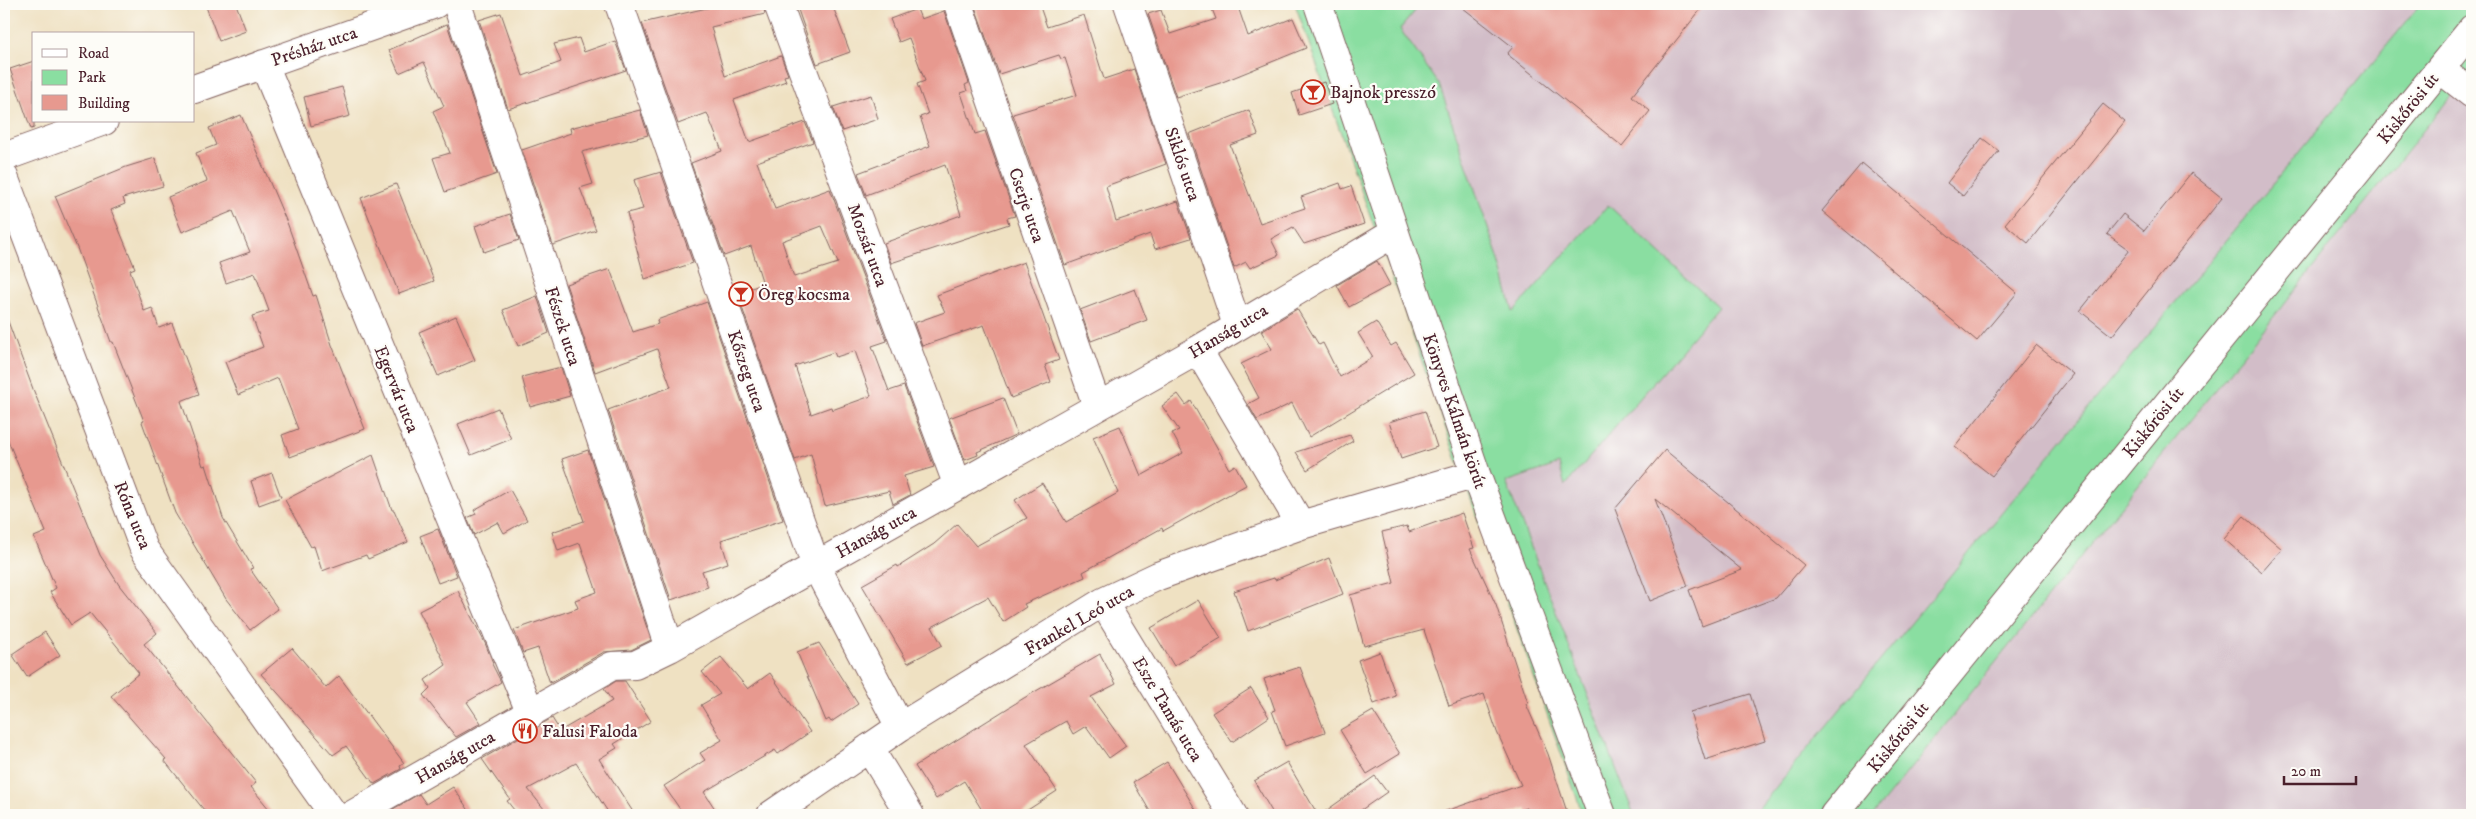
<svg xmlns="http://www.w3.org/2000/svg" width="2476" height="819" viewBox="0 0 2476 819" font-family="'IM FELL DW Pica',serif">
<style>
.industrial{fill:#d2bdc8}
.green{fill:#8adea1;stroke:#6a7e66}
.building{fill:#e7998f;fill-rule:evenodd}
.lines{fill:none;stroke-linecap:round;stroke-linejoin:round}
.minor-casing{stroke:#846360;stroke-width:30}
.minor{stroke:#fff;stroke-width:28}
.labels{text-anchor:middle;stroke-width:4.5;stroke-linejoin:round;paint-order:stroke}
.street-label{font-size:18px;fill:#4a1f2b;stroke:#fdfcf7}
.poi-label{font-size:18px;fill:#4a1f2b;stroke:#fdfcf7;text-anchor:start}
</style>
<rect width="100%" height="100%" fill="#fdfcf7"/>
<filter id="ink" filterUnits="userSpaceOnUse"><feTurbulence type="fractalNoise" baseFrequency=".02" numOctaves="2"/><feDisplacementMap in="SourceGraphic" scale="10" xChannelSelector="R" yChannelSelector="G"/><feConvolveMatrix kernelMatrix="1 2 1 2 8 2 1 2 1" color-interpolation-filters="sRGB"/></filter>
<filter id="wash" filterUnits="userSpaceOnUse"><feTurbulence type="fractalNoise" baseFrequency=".0096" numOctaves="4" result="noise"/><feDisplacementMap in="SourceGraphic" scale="20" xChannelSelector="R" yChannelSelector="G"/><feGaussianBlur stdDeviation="1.12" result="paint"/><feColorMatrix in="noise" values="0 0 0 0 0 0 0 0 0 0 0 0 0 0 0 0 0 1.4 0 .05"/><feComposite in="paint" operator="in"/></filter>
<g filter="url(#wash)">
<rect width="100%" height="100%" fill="#efe1c2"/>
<path class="industrial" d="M1412,4H2421L1753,815H1634L1506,482L1560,464L1565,485L1718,307L1513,313L1499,260L1439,84L1400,29L1414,11Z
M2472,70V815H1873Z"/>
<path class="green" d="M1295,4H1412L1415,11L1400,29L1439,84L1499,260L1513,312L1608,205L1718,307L1565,486L1559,464L1506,482L1634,815H1583Z
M2421,4H2472V70L1873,815H1753Z"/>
<g id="blocks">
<path class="building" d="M205,4H236L246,31L219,41Z
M724,4H763L765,14L711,27L725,76L781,56L788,75L784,76L786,81L734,100L749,142L805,122L813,142L757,162L775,209L830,189L887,341L872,346L889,391L904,386L934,467L904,476L910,495L893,504L889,491L825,506L811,454L795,460L737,293L763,284L751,246L724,256L691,163L722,151L707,113L678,124L642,23ZM822,226L838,263L794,277L782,241ZM855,351L871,396L832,410L831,407L811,414L795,366L834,352L836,357Z
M796,4H832L850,52L817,64Z
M974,4H1039L1047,27L1084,15L1104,79L1134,69L1166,164L1106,186L1116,221L1178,201L1191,238L1155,249L1150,234L1065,265L1013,114L1077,95L1065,58L1061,59L1059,55L999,74Z
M1210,4H1237L1248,36L1293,18L1306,48L1220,83L1176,97L1148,14L1161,10L1170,34L1216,19Z
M1458,4H1705L1632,96L1650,111L1622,146L1507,54L1513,47Z
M917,9L921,19L944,11L969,83L965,85L967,91L961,93L975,134L985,131L1015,216L1007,218L1009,224L891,263L884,243L961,215L945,165L866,195L858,173L930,146L920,117L928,114L917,84L925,81L909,38L899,42L890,19Z
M501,13L523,76L561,62L554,44L579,38L584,52L615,41L626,70L508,109L479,20Z
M447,24L497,174L445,192L433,158L450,153L433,111L444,106L424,62L399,73L389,50Z
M34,61V128L31,129L10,69Z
M1324,82L1332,104L1299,115L1292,93Z
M342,87L350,116L311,126L304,97Z
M871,95L878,119L842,131L833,107Z
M2103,104L2125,122L2028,243L2005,224Z
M640,110L648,135L582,152L593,184L580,188L596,230L553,245L522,150L571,133L570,128Z
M1249,110L1258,135L1230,145L1260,223L1305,208L1301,197L1340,183L1342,189L1351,186L1364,224L1304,244L1293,227L1271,239L1279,255L1250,268L1246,262L1234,268L1189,134Z
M241,115L288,225L313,296L316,295L332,345L365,429L290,457L282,435L298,429L278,378L238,395L225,362L263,347L252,316L269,311L255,273L226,283L219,263L250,252L233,211L182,232L168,197L207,181L196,153L216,145L209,128Z
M1982,138L1999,151L1963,196L1947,183Z
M155,158L163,186L123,198L125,204L111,210L135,268L130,270L144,311L152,308L159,328L172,323L199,394L181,401L203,466L206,465L223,518L253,568L250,569L278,609L250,630L226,599L175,513L142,422L144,421L113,342H111L77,248L55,196L126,167Z
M1862,163L2017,293L1977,341L1822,211Z
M661,172L693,263L645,279L627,213L643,209L634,180Z
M2191,173L2222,198L2112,336L2080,311L2129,250L2107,234L2123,214L2144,231Z
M396,184L434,281L399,294L361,198Z
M510,214L519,240L484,252L475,226Z
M1377,261L1390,285L1349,307L1337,285Z
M1024,262L1059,360L1045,365L1051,382L1011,398L984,325L922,346L914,323L945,312L937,295Z
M610,269L633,332L658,324L657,320L707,302L783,520L721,540L728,563L702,571L708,587L671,600L608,410L671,387L657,349L595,372L566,284Z
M1135,289L1147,320L1091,341L1080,310Z
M537,296L549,333L518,346L503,310Z
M1297,309L1319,345L1323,343L1340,377L1373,357L1358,333L1376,322L1391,346L1396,343L1414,373L1309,437L1292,403L1257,420L1248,404L1259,398L1241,364L1272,349L1261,331Z
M4,316H6L33,389L100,555L119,585L157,633L144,644L256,783L251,787L274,815H208L164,760L166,759L111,696L139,673L90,613L71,625L50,592L56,588L34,537L46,532L4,431Z
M456,316L475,360L438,376L419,332Z
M2036,345L2073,374L1992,476L1955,447Z
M561,367L570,396L530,407L522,377Z
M1178,394L1186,405L1191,401L1229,469L1235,465L1246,485L1163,531L1162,528L1083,572L1085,577L1024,604L1026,607L1003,622L988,597L932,627L942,645L908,663L862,585L897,565L898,567L934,544L957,524L976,546L1027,518L1015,500L1042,483L1066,522L1118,493L1093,437L1120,426L1141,476L1183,453L1172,433L1179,430L1162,406Z
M1003,398L1017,434L977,452L978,455L965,460L949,418Z
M498,408L511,439L471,455L458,424Z
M1425,411L1437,447L1401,459L1389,422Z
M1350,435L1353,441L1307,470L1296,452Z
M588,450L651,640L631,650L604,652L550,683L538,648L523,653L514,630L578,608L575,600L597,592L580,543L558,551L552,532L584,521L562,459Z
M1665,450L1804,565L1776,598L1702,626L1689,590L1742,570L1655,499L1688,586L1650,601L1615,509Z
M373,455L392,510H394L408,542L368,559L366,555L322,571L314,546L311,547L285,500Z
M272,473L281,497L259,505L251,481Z
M510,490L527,520L504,533L498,522L474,535L467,518L476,514L474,510Z
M1462,513L1474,548L1470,549L1496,605L1528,703L1526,704L1548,754L1568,815H1528L1526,808L1506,815H1444L1443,812L1521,785L1497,732L1484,694L1449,706L1424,630L1364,646L1350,595L1394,583L1382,532L1407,526L1409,532Z
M2244,516L2282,549L2262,572L2224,539Z
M438,529L457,576L438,583L420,536Z
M1329,558L1343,594L1248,631L1234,591L1274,578L1275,580Z
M458,591L485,643L493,663L492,664L501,682L467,702L481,723L456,737L423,695L430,688L425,680L446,665L419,611Z
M1198,600L1221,638L1174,666L1151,628Z
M45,632L60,655L27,677L12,654Z
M819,643L858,704L831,722L829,719L826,721L797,652Z
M292,648L326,688L339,676L404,763L400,766L401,769L374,784L346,746L333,755L261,674Z
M1380,652L1396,696L1374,704L1358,660Z
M1100,654L1116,684L1091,697L1126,746L1109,758L1086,726L1073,734L1066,721L1026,744L1057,791L1020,815H985L964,781L936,799L915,766L1024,698Z
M721,657L748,689L770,673L810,732L778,754L775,750L704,792L719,815H684L664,786L705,760L700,753L722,740L701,705L720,694L702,672Z
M1300,667L1325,732L1285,746L1272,711L1275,710L1264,679Z
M616,681H625L651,721L614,744L617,748L599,759L635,815H610L576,763L528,789L549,815H518L507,801L510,799L482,759L552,718L560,731L612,701L604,689Z
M1251,688L1269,717L1232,742L1212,713Z
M1750,694L1765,741L1705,760L1690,712Z
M1373,711L1400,754L1367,774L1340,730Z
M1167,762L1199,815H1152L1133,782Z
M1287,762L1318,815H1274L1254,781Z
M1375,776L1387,792L1354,815H1320Z
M453,787L472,815H398L393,809L419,794L426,804Z"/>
</g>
</g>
<g filter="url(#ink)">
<use href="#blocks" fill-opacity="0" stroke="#846360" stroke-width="1"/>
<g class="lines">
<g class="minor-casing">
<path id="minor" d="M457,4L670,648
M619,4L816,566L900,727
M778,4L958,486
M958,4L1097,406
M1128,4L1237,325
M1318,4L1476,474L1602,815
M264,64L531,714
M2440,69L2472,94
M194,89L435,4
M4,157L104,121
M4,177L144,549L334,815
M1198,350L1301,525
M1103,602L1233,815
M869,748L910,815
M352,815L612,666L635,665L670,648L1198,350L1394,233
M771,815L900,727L1103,602L1158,576L1301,525L1476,474
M1834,815L2472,29"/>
</g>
<use href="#minor" class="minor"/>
</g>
</g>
<defs>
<g id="bar-ring" transform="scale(1.25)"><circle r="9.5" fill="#fdfcf7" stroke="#c8321e" stroke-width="1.5"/><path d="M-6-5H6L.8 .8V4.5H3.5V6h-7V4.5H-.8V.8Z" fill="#c8321e"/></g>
<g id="restaurant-ring" transform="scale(1.25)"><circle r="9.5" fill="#fdfcf7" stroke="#c8321e" stroke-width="1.5"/><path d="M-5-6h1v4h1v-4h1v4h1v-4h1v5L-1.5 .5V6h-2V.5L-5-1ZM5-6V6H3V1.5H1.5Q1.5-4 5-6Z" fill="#c8321e"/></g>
</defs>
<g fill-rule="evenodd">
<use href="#bar-ring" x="1313" y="92"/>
<use href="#bar-ring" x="741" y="294"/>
<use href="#restaurant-ring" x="525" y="731"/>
</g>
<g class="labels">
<g class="street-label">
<text transform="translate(314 46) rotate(-19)" y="6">Présház utca</text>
<text transform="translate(2408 108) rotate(-51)" y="6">Kiskőrösi út</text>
<text transform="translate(1183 164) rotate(71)" y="6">Siklós utca</text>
<text transform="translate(1027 205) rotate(71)" y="6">Cserje utca</text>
<text transform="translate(868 245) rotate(70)" y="6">Mozsár utca</text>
<text transform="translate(563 326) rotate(72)" y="6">Fészek utca</text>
<text transform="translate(1228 331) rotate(-31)" y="6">Hanság utca</text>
<text transform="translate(747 371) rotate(71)" y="6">Kőszeg utca</text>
<text transform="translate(397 389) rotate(68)" y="6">Egervár utca</text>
<text transform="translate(1455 411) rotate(71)" y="6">Könyves Kálmán körút</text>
<text transform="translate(2153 422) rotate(-51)" y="6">Kiskőrösi út</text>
<text transform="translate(133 515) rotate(68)" y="6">Róna utca</text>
<text transform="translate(876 532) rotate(-29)" y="6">Hanság utca</text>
<text transform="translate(1079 620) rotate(-30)" y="6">Frankel Leó utca</text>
<text transform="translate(1168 709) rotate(59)" y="6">Esze Tamás utca</text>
<text transform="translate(1898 737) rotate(-51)" y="6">Kiskőrösi út</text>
<text transform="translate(455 757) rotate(-30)" y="6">Hanság utca</text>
</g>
<g class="poi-label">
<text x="1330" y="98">Bajnok presszó</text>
<text x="758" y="300">Öreg kocsma</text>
<text x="542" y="737">Falusi Faloda</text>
</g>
</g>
<rect width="2476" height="819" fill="none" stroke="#fdfcf7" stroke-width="20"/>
<rect x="32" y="32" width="162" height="90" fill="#fdfcf7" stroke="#b5a4a5"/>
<rect x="42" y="49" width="25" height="8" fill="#ffffff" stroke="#b5a4a5"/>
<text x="78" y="58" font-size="15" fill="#4a1f2b">Road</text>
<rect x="42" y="70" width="25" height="15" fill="#8adea1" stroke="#b5a4a5"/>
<text x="78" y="82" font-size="15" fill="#4a1f2b">Park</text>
<rect x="42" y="95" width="25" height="15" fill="#e7998f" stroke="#b5a4a5"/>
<text x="78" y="108" font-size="15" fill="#4a1f2b">Building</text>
<path d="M2284 776v8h72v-8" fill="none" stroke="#4a1f2b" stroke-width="2.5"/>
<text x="2291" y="776" font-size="15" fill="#4a1f2b" stroke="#fdfcf7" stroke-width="4" paint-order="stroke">20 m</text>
</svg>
